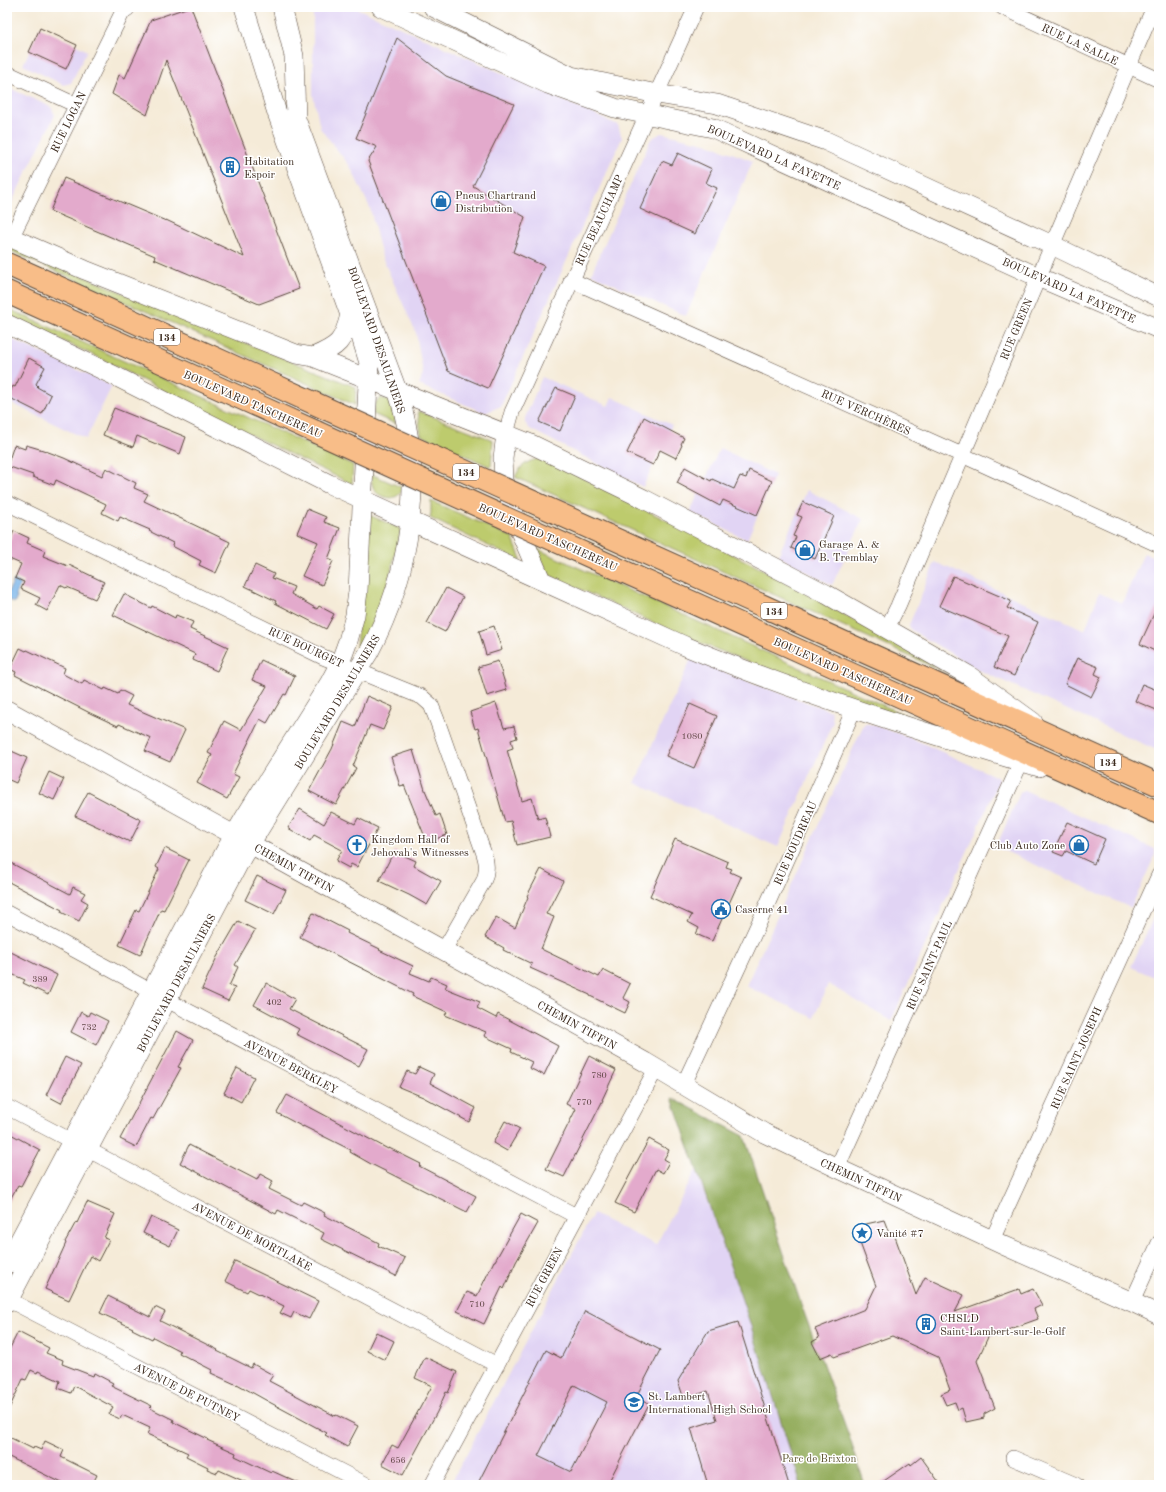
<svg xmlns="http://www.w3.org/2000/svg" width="1166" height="1492" viewBox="0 0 1166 1492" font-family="'Old Standard TT',serif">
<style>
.built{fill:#e1d4f4}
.green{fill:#bdcb6d;stroke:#7c7a46}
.forest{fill:#96af60;stroke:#686c3f}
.water{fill:#75b1e7;stroke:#586e82}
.building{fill:#e3aacc;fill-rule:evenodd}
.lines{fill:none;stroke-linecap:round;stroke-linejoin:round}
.minor-casing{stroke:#57473a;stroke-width:16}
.tertiary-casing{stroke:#57473a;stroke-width:20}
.trunk-casing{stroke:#57473a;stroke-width:24}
.minor{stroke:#fff;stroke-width:15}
.tertiary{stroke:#fff;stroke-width:19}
.trunk{stroke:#f8bd88;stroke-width:22}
.trunk-bridge-casing{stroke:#57473a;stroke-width:24;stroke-linecap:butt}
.trunk-bridge{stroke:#f8bd88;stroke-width:22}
.labels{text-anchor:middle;stroke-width:3;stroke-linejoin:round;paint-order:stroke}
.number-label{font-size:9px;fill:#654a4a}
.shield{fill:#fff;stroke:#766a62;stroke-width:1}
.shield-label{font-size:10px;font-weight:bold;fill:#3b2a1e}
.street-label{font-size:11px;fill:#3b2a1e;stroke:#fff}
.poi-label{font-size:11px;fill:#3b2a1e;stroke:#fff;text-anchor:start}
.park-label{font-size:11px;fill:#625a36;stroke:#fff}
</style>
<rect width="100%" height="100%" fill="#fff"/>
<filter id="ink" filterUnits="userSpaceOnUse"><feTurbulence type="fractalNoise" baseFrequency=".025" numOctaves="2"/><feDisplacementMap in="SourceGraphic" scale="8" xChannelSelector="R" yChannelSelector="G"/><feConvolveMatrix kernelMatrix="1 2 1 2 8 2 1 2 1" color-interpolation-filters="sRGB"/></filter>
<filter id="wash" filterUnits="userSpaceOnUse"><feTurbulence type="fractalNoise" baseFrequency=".012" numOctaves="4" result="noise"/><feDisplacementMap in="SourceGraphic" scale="16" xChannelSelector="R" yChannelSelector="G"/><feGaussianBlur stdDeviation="0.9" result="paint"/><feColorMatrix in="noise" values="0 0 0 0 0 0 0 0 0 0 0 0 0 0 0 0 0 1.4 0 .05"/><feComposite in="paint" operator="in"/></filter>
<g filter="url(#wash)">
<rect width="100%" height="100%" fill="#f5ebd8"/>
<path class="built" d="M313,7H354L618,125L622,138L501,406L485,413L419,385L423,373L416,333L382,257L370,208L350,166L320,128L313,95Z
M40,28L77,45L87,51L71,83L64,85L23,65Z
M7,87L51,107L55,115L7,212Z
M661,133L705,143L753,161L686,316L591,274L651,139Z
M7,337L112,386L86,439L7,401Z
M542,377L608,406L612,397L672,425L643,487L530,429L525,423V418Z
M720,448L775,475L747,540L690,512Z
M807,490L863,519L832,585L778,556Z
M1144,553L1159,560V751L981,671L911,630L909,625L935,562L1085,630L1099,593L1122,603Z
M691,659L752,683L831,711L833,722L778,847L635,783Z
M864,724H870L909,737L997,777L999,781L891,1021L828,984L814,1018L746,986Z
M1024,790L1155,849V855L1131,908L996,847L1020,793Z
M1159,905V979L1131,967Z
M696,1170L749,1320L801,1485H450L593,1214L656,1245Z"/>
<path class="green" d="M7,244L185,319L356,387L355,405L7,249Z
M7,308L353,465L352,484L259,439L91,354L7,315Z
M381,398L389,400L391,402L396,424L373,414L375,403Z
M418,411L493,440L491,467L421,435Z
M538,459L550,461L783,580L949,674L515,477C520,467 526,461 538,459Z
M371,474L403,488C401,494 397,497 391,498C374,496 372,489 371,474Z
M431,501L512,537L521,559L520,561L430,518L431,513Z
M369,515L401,529L383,604L360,649L356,647Z
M535,548L920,722C854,700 788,678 723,652C665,629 608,602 551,576L547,572Z"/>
<path class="forest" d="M672,1098L744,1136L801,1304L849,1436L865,1485H801L749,1320Z"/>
<path class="water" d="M14,580L21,584L15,595L17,597L14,603L7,599V594Z"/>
<g id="blocks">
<path class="building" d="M189,7H191L299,289L259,304L154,259L155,256L50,211L64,178L166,221V220L244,257L166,60L147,115L112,94L119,75L125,78L151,20Z
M40,28L77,45L66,69L29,52Z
M397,38L446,76L514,104L473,186L525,217L513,252L544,266L488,388L448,371L368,161L377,147L356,138Z
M678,153L712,169L706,183L717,188L695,234L640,209L662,161L672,165Z
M29,358L45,367L36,384L38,386L37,387L51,395L42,414L8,397L13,386L15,387Z
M556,388L575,396L560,431L539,422Z
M114,408L186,437L180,454L137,436L133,447L103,435Z
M644,417L684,438L681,444L682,445L676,458L660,450L653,465L627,453Z
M14,445L25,449L26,445L43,450L64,458L102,476L106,468L136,483L134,488L148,494L144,501L230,542L216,573L199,565L201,561L172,546L173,543L149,531L150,530L120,517L118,521L102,513L106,504L56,480L54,485L33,477V475L7,466Z
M685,467L711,481L712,479L734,489L740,476L746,478L749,470L772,481L757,515L723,500L720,506L677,483Z
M803,502L834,516L815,559L791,548L796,537L793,536L802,517L797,515Z
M307,509L326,517L324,522L340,528L328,559L333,561L322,585L302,576L318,542L297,533Z
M14,531L29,538L27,543L45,551L43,556L68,566L69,565L104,582L95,599L67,587L66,588L60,585L47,611L36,605L40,598L21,589L24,582L15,578L21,564L7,558V546Z
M255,565L274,574L272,578L294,587L291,594L317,609L319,606L334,614L326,629L275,603L276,601L245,586Z
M953,576L1011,601L1007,608L1038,622L1014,676L994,667L1008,636L939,606Z
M446,588L463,597L445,632L427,623Z
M124,594L151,608L152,606L175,618L176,615L193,622L190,629L228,647L217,671L193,660L195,654L113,615Z
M1159,603V653L1140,644Z
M494,626L502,650L486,655L479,631Z
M20,648L26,651L27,650L65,668L63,674L82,684L84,680L104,690L105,688L118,694L120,690L132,696L127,705L185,730L170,762L145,751L151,738L119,724L118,726L92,714L15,675L16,672L10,669Z
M1077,658L1098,667L1095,674L1101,677L1091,697L1065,684Z
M261,660L295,676L286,695L284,694L267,723L260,719L233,774L239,777L227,799L197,783L212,755L208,753L224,721L241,730L267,686L252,680Z
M498,661L507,690L487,696L478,667Z
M1142,684L1159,691V711L1135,701Z
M367,696L393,707L383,730L370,725L353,766L356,768L336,805L309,791L332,749L343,722L355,727Z
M496,703L504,728L514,726L517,738L511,740L513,748L507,750L522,801L532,798L538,819L545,817L550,837L517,845L511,821L505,822L478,728L475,729L470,712Z
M690,704L717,716L694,768L666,756Z
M7,749L27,758L16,783L7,779Z
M413,750L425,790L436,816L440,814L447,835L427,842L404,785L400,786L391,757Z
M49,772L64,779L54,800L39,793Z
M88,792L141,820L130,842L75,816Z
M300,809L324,824L331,812L355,824L358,818L378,828L357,867L351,864L349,868L336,861L342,850L314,835L310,841L288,828Z
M1067,822L1105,839L1094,864L1066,851L1063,856L1053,852Z
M675,839L728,862L726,867L732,869L730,872L741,877L712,941L696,934L699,928L688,922L692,915L650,896Z
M165,848L189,860L164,910L161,909L140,955L119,945L136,910L139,911L159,869L156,867Z
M394,851L416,861L414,866L441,881L427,905L409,895L379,881Z
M7,861L70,894L73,887L85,893L81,899L88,903L79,921L61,912L62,910L7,881Z
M541,869L563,881L546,914L554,917L541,949L599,977L603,970L630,984L623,998L630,1002L625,1013L590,996V995L530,968L532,964L503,950L504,948L485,937L496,917L515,928L528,897L527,896Z
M257,876L286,890L274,914L245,900Z
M313,913L348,931L347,933L380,949L379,950L413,966L410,973L429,981L431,977L447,984L445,988L480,1002L477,1008L496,1018L498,1014L558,1046L544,1075L529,1068L532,1062L511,1052L512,1049L484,1036L486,1032L445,1015L447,1012L412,996L413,994L300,937Z
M238,921L255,930L235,965L238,967L229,986L235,988L228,1001L202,989L217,957Z
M7,950L57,975L48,995L23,983L25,980L7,972Z
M266,983L295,999L289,1009L368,1049L359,1066L296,1034L299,1029L254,1005Z
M81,1012L88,1016L90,1012L108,1021L96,1045L71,1032Z
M177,1031L193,1040L178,1067L181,1068L153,1119L151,1118L136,1147L120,1139Z
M589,1056L616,1070L602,1100H603L564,1177L546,1169L576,1109L566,1104Z
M65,1057L81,1065L61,1103L46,1095Z
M419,1067L434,1074L430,1083L476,1108L469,1122L423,1097L399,1087L407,1071L415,1074Z
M237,1068L254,1077L241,1102L224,1093Z
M287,1095L388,1149L389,1148L421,1164L419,1166L476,1196L467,1212L371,1164L350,1152L351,1150L303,1126V1127L277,1113Z
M505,1121L520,1129L507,1151L493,1143Z
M7,1132L40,1150L21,1186L18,1185L7,1205Z
M649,1139L669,1150L664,1159L669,1162L663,1173L656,1169L634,1212L615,1203Z
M189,1145L257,1180L260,1174L273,1181L269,1189L301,1205L303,1202L325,1213L324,1215L379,1243L378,1246L405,1258L396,1276L321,1239L324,1233L278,1210L276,1214L180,1163Z
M87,1202L115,1214L104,1238L109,1240L98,1261L90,1256L69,1300L45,1289L66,1243L65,1242L76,1222L77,1223Z
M521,1214L538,1223L516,1262L504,1289L502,1287L484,1324L457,1311L467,1292L477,1296L494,1261H495Z
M151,1217L178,1230L170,1246L143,1233Z
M884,1220L889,1233L893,1231L916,1295L925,1277L964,1295L955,1312L1019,1289L1021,1294L1033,1289L1042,1305L1034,1309L1038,1319L988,1337L977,1361L995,1408L984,1414V1418L966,1422L962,1408L958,1410L955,1402L946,1405L941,1394L950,1390L938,1357L892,1336L834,1357L832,1353L820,1358L812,1342L819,1338L815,1329L865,1309L876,1286L857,1235L867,1232L866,1224Z
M235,1261L318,1301L309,1319L294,1312L291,1318L280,1313L284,1306L249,1289L247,1292L225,1281Z
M108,1296L150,1317L155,1307L165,1312L160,1321L218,1350L217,1351L251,1368L253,1364L273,1375L269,1381L335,1416L336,1415L358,1426L347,1447L325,1435L327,1433L271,1403L237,1384V1385L211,1373L212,1370L179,1353L180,1351L153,1337L152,1339L132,1329L133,1328L100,1313Z
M585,1311L660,1350L636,1397L649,1404L607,1485H477L546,1350L561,1358ZM574,1385L607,1402L571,1472L538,1456Z
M738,1322L789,1485H708L691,1428L717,1420L708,1391L684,1399L678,1381L708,1331Z
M18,1332L49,1348L46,1353L63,1360L62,1364L93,1376L94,1373L113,1383L111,1386L152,1406L150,1408L174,1420L173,1422L208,1439L207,1440L236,1453L235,1456L271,1473L272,1471L303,1485H252L219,1470L217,1473L207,1469L208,1467L186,1456L188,1453L147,1434L150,1428L122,1415L120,1419L109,1414L113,1407L74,1386L71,1393L58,1388L60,1381L38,1371L37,1373L31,1370L26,1380L23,1379L7,1413V1354Z
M376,1332L394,1341L385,1360L367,1351Z
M425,1357L457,1372L448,1393L446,1392L437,1412L403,1475L382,1464L392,1445L398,1448L432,1386L415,1378Z
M7,1436L33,1449L34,1447L41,1450L45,1441L64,1450L61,1457L97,1475L92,1485H66L7,1456Z
M921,1457L941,1485H878L910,1463L911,1465Z"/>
</g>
</g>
<g filter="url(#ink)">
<use href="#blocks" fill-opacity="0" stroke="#57473a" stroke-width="1"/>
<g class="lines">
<g class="minor-casing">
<path id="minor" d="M1002,7L1159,80
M7,73L76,105
M11,238L125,7
M571,280L962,455L1159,545
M506,434L512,412L696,7
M7,503L323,657L422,697L431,705L437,720L483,851C487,862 488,871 483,882L444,950
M887,628L898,606L1154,7
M7,913L167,1000L576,1216
M683,1086L758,925L854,709
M7,1107L497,1365
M837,1168L1021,762
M992,1240L1159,875
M7,1299L367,1485
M1132,1302L1159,1243
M1013,1458L1076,1485
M432,1485L656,1069"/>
</g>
<g class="tertiary-casing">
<path id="tertiary" d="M381,7L548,84L615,108L713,128L1038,277L1159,329
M433,7L571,76L657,94L717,104L826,141L1052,245L1159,297
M125,8L126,7
M7,236L85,270L296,354L313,357L531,444L644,499L826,594L968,675L1033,722
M7,324L113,375L329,484L685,646C800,694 919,731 1039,767
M313,357C339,346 343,342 350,315
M506,434L503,458L504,480L519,529L541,580
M7,710L510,987L645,1062L764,1133L837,1168L1005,1246L1132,1302L1159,1315
M7,1264L227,848L245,817L330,682L340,663L348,641L355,615L358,591L369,363L359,330L350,315L277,113L244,7
M7,1303L242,857L369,652C411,573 426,476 397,390L296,119L294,56L282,7"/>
</g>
<g class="trunk-casing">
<path id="trunk" d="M7,264L327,409
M7,292L316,432
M606,535L1159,785
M596,559L1159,813"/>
</g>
<use href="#minor" class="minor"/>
<use href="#tertiary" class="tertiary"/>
<use href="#trunk" class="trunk"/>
<g class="trunk-bridge-casing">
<path id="trunk-bridge" d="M327,409L606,535
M316,432L596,559"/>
</g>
<use href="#trunk-bridge" class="trunk-bridge"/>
</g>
</g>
<defs>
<g id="building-ring" transform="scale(1)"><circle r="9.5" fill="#fff" stroke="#1f6fb2" stroke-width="1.5"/><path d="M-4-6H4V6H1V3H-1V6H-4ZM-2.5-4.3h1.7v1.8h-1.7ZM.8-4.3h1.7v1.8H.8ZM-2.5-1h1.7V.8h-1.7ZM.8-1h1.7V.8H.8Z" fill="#1f6fb2"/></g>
<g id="shop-ring" transform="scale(1)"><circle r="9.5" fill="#fff" stroke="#1f6fb2" stroke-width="1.5"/><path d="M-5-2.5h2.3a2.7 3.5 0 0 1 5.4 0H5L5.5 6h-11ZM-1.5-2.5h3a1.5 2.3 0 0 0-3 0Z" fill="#1f6fb2"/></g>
<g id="church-ring" transform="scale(1)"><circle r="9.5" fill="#fff" stroke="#1f6fb2" stroke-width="1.5"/><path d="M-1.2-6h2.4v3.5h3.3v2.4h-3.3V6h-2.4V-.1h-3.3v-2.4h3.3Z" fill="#1f6fb2"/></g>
<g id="civic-ring" transform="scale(1)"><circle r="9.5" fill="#fff" stroke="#1f6fb2" stroke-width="1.5"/><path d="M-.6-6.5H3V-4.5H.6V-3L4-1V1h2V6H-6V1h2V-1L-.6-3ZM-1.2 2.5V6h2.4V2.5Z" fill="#1f6fb2"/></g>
<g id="sight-ring" transform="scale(1)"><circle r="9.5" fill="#fff" stroke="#1f6fb2" stroke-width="1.5"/><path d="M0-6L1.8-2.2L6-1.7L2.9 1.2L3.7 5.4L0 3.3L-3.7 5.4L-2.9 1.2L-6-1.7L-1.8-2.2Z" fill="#1f6fb2"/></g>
<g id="school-ring" transform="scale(1)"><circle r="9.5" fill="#fff" stroke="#1f6fb2" stroke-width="1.5"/><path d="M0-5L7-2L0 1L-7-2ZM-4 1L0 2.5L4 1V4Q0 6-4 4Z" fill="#1f6fb2"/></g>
</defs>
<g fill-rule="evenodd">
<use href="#building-ring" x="230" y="167"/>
<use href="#shop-ring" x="441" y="201"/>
<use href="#shop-ring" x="805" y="550"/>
<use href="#church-ring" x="357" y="845"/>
<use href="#shop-ring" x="1079" y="845"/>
<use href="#civic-ring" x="721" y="909"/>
<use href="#sight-ring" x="862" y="1233"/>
<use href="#building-ring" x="926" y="1324"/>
<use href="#school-ring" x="634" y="1402"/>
</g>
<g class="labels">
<g class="number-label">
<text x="692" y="739">1080</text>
<text x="40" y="982">389</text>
<text x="274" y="1005">402</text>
<text x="89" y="1030">732</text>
<text x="599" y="1078">780</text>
<text x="584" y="1105">770</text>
<text x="477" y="1307">710</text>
<text x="398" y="1463">656</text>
</g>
<g class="shield">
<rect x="154" y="329" width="26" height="16" rx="3"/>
<rect x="453" y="464" width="26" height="16" rx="3"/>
<rect x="761" y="603" width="26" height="16" rx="3"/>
<rect x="1095" y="754" width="26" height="16" rx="3"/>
</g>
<g class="shield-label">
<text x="167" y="341">134</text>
<text x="466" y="476">134</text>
<text x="774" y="615">134</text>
<text x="1108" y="766">134</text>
</g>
<g class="street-label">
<text transform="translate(1080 44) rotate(25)" y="4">RUE LA SALLE</text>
<text transform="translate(68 122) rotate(-64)" y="4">RUE LOGAN</text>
<text transform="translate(774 157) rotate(24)" y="4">BOULEVARD LA FAYETTE</text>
<text transform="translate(599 220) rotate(-65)" y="4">RUE BEAUCHAMP</text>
<text transform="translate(1069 290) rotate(24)" y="4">BOULEVARD LA FAYETTE</text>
<text transform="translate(1016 329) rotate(-67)" y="4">RUE GREEN</text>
<text transform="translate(377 340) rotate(71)" y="4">BOULEVARD DESAULNIERS</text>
<text transform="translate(253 404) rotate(24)" y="4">BOULEVARD TASCHEREAU</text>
<text transform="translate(866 412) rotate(24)" y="4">RUE VERCHÈRES</text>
<text transform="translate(548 537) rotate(24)" y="4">BOULEVARD TASCHEREAU</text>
<text transform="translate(306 647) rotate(25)" y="4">RUE BOURGET</text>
<text transform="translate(843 671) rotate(24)" y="4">BOULEVARD TASCHEREAU</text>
<text transform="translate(337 702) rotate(-59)" y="4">BOULEVARD DESAULNIERS</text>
<text transform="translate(795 843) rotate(-66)" y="4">RUE BOUDREAU</text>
<text transform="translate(294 868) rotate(29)" y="4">CHEMIN TIFFIN</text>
<text transform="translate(929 965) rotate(-66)" y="4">RUE SAINT-PAUL</text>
<text transform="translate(176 983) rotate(-62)" y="4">BOULEVARD DESAULNIERS</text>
<text transform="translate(577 1025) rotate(29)" y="4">CHEMIN TIFFIN</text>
<text transform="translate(1076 1058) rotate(-66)" y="4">RUE SAINT-JOSEPH</text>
<text transform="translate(291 1066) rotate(28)" y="4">AVENUE BERKLEY</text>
<text transform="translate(861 1180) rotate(25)" y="4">CHEMIN TIFFIN</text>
<text transform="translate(252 1236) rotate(28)" y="4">AVENUE DE MORTLAKE</text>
<text transform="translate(544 1277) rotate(-62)" y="4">RUE GREEN</text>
<text transform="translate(187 1392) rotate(27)" y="4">AVENUE DE PUTNEY</text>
</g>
<g class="poi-label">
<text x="244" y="165">Habitation<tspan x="244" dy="13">Espoir</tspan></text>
<text x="455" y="199">Pneus Chartrand<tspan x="455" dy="13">Distribution</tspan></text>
<text x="819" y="548">Garage A. &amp;<tspan x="819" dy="13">B. Tremblay</tspan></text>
<text x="371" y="843">Kingdom Hall of<tspan x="371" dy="13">Jehovah's Witnesses</tspan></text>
<text x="1065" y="849" text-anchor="end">Club Auto Zone</text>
<text x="735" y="913">Caserne 41</text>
<text x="876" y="1237">Vanité #7</text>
<text x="940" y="1322">CHSLD<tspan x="940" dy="13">Saint-Lambert-sur-le-Golf</tspan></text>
<text x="648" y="1400">St. Lambert<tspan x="648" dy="13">International High School</tspan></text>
</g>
<g class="park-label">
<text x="819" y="1462">Parc de Brixton</text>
</g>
</g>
<rect width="1166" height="1492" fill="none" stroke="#fff" stroke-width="24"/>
</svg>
